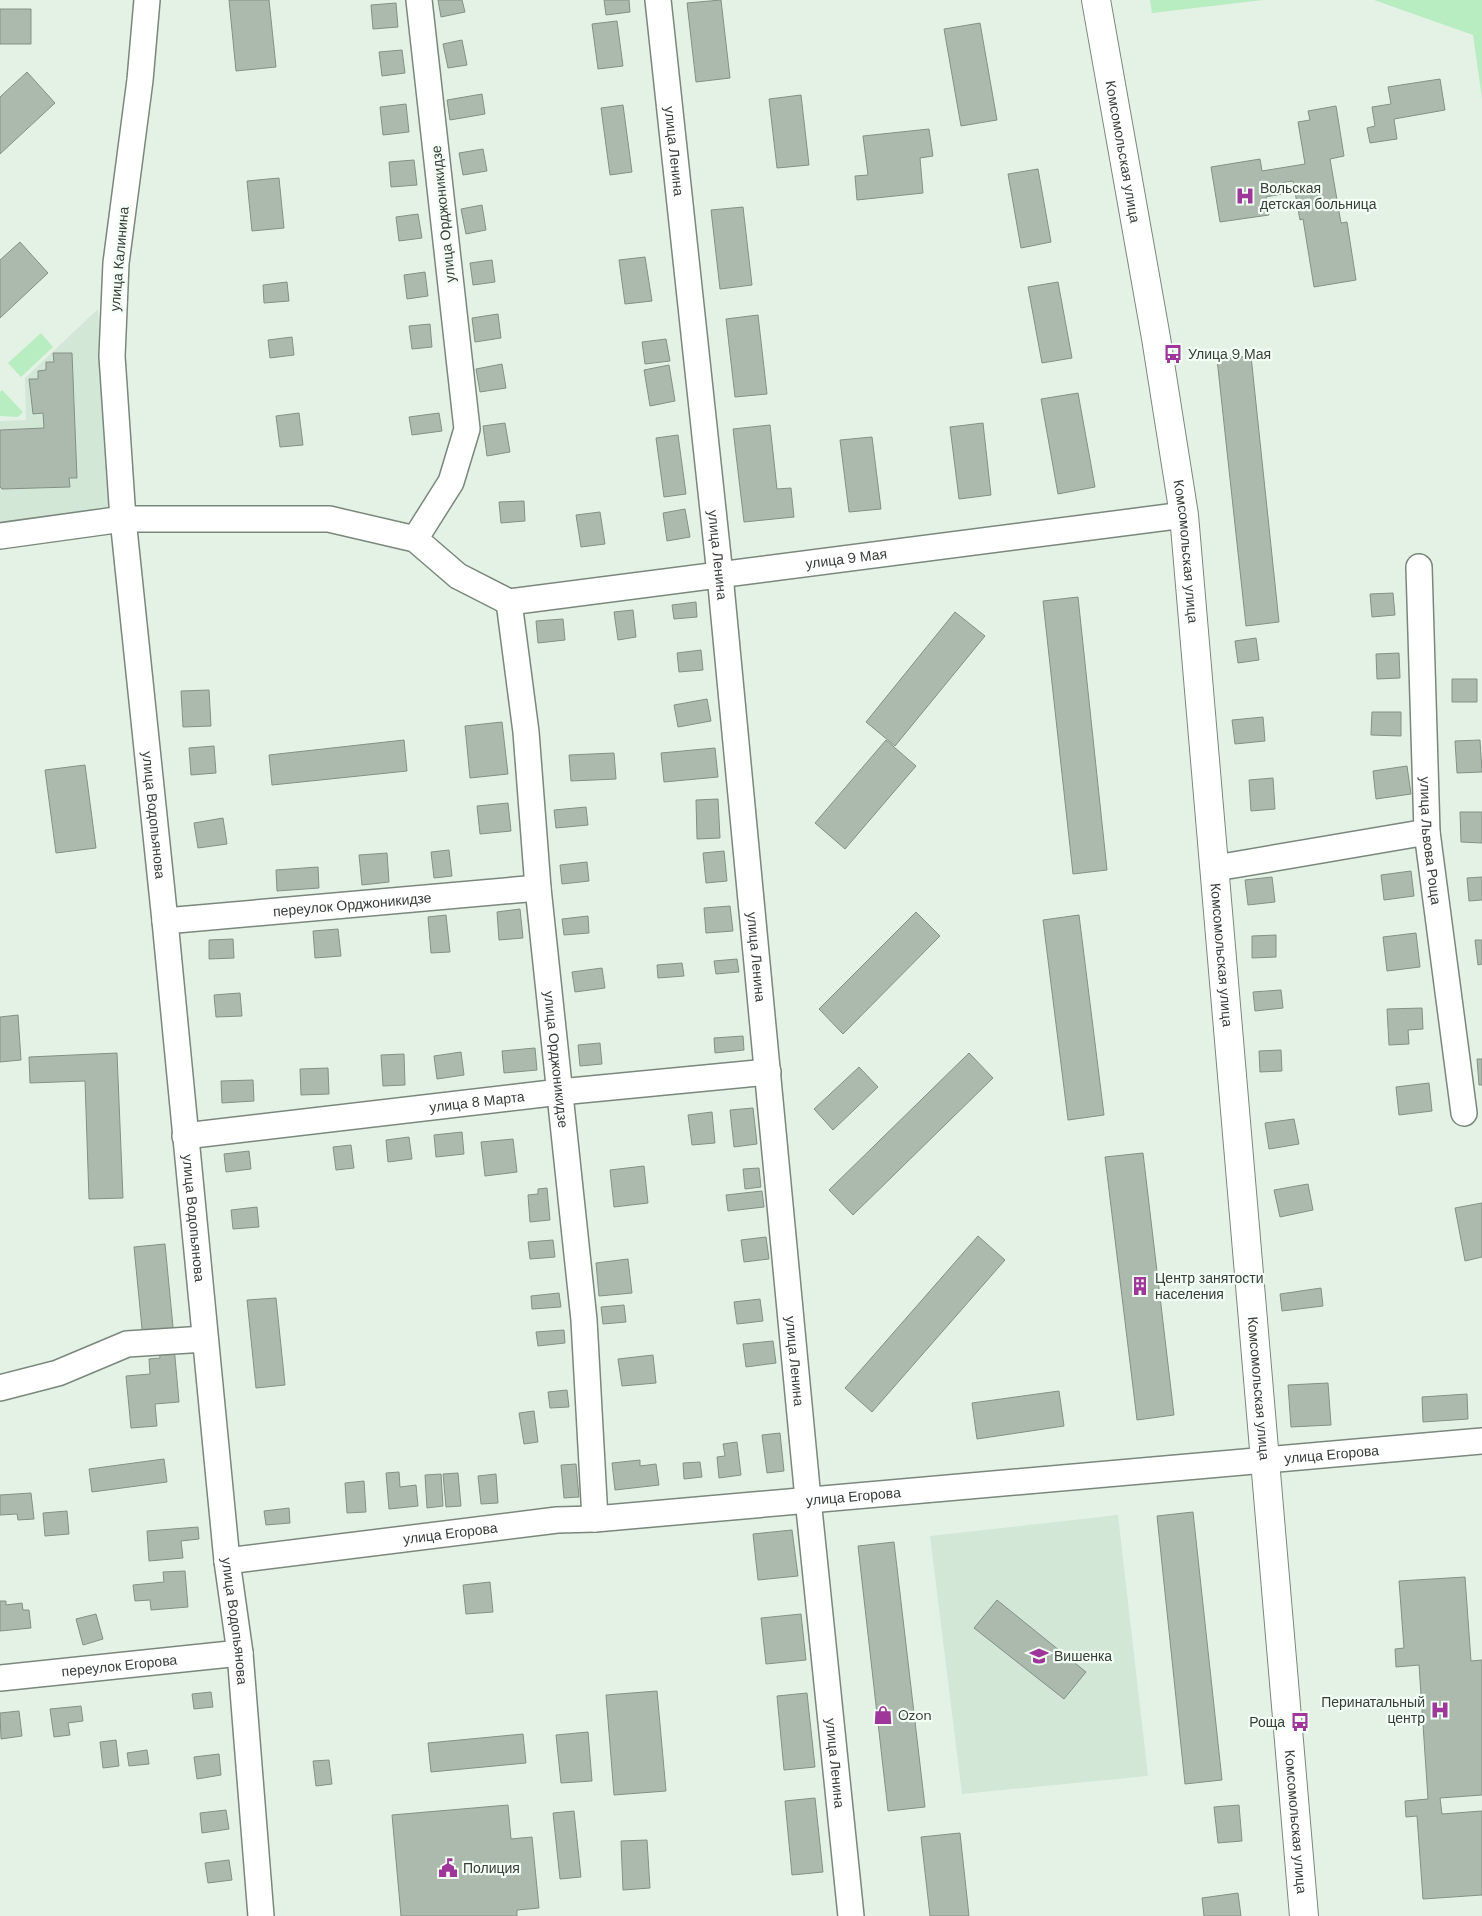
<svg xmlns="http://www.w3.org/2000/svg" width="1482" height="1916" viewBox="0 0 1482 1916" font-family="'DM Sans',sans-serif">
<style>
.built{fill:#d3e7d6}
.green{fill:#b8ecc1}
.building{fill:#acbaae;stroke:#849085}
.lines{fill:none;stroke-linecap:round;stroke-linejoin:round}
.minor-casing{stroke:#7a877c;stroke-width:28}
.major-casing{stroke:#7a877c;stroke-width:30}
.minor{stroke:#fff;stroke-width:25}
.major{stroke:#fff;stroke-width:28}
.labels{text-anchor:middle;stroke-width:4.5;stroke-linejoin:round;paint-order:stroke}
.street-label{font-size:14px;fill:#383d39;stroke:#f3fff5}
.poi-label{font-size:14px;fill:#383d39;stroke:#f3fff5;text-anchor:start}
</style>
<rect width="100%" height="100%" fill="#e4f2e6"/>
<path class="built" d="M98,309L113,512L0,527V421L26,420L25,378Z
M1118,1515L1148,1776L962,1794L930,1536Z"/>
<path class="green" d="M1150,0H1263L1152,13Z
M1374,0H1482V98L1473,35Z
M41,333L53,347L21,377L8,363Z
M2,390L23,412L18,417L0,416V392Z"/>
<path class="building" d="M229,0H269L276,67L236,71Z
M438,0H462L465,12L441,17Z
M604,0H629L630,12L606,15Z
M721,0L730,78L696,82L687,3Z
M396,3L398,27L373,29L371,5Z
M0,9H31V44H0Z
M617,21L623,66L598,69L592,24Z
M980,23L997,120L961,126L944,29Z
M462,40L467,65L448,68L443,44Z
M402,50L405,73L382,76L379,52Z
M27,72L55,103L0,154V97Z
M1440,79L1445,110L1394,119L1397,139L1370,143L1367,128L1375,126L1372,107L1391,104L1388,87Z
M482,94L485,114L450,120L447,100Z
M801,95L809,165L777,168L769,99Z
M406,104L409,132L383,135L380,107Z
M623,105L632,172L610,175L601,108Z
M1336,106L1344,156L1330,159L1341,223L1347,222L1356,280L1314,287L1303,219L1300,220L1293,181L1280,183L1282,194L1266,197L1269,215L1220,222L1211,167L1260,159L1262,171L1305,164L1298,122L1310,120L1308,111Z
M929,129L933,156L920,158L923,193L857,200L855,176L868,175L863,136Z
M483,149L487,171L463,175L459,153Z
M414,160L417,185L391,187L389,162Z
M1038,169L1051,242L1021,248L1008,174Z
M279,178L284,228L252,231L247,181Z
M482,205L486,230L466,234L461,209Z
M743,207L752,285L720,289L711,210Z
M418,214L422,238L399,241L396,217Z
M20,242L48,273L0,318V260Z
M645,257L652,301L625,304L619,260Z
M492,260L495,282L473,285L470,263Z
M425,272L428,296L407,299L404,275Z
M287,282L289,301L264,303L263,285Z
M1058,282L1072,358L1042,363L1028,287Z
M498,314L501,338L475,342L472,318Z
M758,315L767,394L735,397L726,319Z
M430,324L432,347L412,349L409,326Z
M292,337L294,355L270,358L268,340Z
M666,339L670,361L645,364L642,342Z
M53,353H72L77,478H69L70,487L2,489L0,487V430L44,428L43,413L33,414L29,379H38V371L46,370V362H54Z
M1251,356L1279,622L1246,626L1217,359Z
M502,364L506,388L480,392L476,369Z
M669,365L675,401L650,406L644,370Z
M1078,393L1095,487L1058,494L1041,399Z
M299,413L303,445L280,447L276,416Z
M439,413L442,431L412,435L409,417Z
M505,423L510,452L487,456L483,426Z
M983,423L991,495L959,499L950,427Z
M770,425L777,489L791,488L794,517L744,522L733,429Z
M678,435L686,494L664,497L656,438Z
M872,437L881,509L849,512L840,440Z
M524,501L525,521L501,523L499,502Z
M685,509L690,537L667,541L663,513Z
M600,512L605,544L581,547L576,515Z
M1393,593L1395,615L1372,617L1370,594Z
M1078,597L1107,870L1073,874L1043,601Z
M696,602L697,617L674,619L672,605Z
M633,610L636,637L618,640L614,612Z
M955,612L985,636L895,746L866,722Z
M563,619L565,640L538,643L536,621Z
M1256,638L1259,660L1238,663L1235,641Z
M701,650L703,670L679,672L677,653Z
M1399,653L1400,678L1377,679L1376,654Z
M1452,679H1477V702H1452Z
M209,690L211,726L183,727L181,691Z
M707,699L711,721L678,727L674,705Z
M1372,712H1401V736L1371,735Z
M1263,717L1265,741L1235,744L1232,720Z
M502,722L508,774L470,778L465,726Z
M404,740L407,771L272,785L269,755Z
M886,740L916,766L845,849L815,823Z
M1480,740L1482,772L1457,773L1455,741Z
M214,746L216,773L191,775L189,748Z
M715,748L718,777L664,782L661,753Z
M614,753L616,779L571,781L569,755Z
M85,765L96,848L56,853L45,770Z
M1407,766L1411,794L1376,799L1373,771Z
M1273,778L1275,809L1251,811L1249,780Z
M718,799L720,838L697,839L696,800Z
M508,803L511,831L480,834L477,806Z
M586,807L588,825L556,828L554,810Z
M1460,812H1482V843L1461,842Z
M223,818L227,844L198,848L194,823Z
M449,850L452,876L434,878L431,852Z
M724,851L727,881L706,883L703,853Z
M387,853L389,882L362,885L359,855Z
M587,862L589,881L562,884L560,865Z
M318,867L319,888L277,891L276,870Z
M1411,871L1414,896L1384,900L1381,875Z
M1272,877L1275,902L1248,905L1245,880Z
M1482,877V900L1469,901L1467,878Z
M730,906L733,931L706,933L704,908Z
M520,909L523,938L499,940L497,912Z
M916,912L940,936L843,1034L819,1009Z
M446,915L450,952L431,953L428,917Z
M1079,915L1104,1115L1068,1120L1043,920Z
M588,916L589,933L564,935L562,919Z
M338,929L341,956L315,958L313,931Z
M1416,933L1420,967L1387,971L1383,937Z
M1276,935V957L1252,958V936Z
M233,939L234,958L209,959V940Z
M1475,940H1482V964L1478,965Z
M737,959L739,972L716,974L714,961Z
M682,963L684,976L658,978L657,965Z
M602,968L605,988L575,992L572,972Z
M1281,990L1283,1008L1255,1011L1253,992Z
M240,993L242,1016L216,1017L214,995Z
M1422,1008L1423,1029L1408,1030L1409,1044L1389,1045L1387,1009Z
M18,1015L21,1060L0,1062V1017Z
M743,1036L744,1050L715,1053L714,1038Z
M600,1043L602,1064L580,1066L578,1045Z
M535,1048L537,1070L504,1073L502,1051Z
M1281,1050L1282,1071L1260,1072L1259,1051Z
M461,1052L464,1075L437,1079L434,1056Z
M117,1053L123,1198L89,1199L85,1081L30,1083L29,1057Z
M969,1053L993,1078L853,1215L829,1190Z
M404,1054L405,1085L383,1086L381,1055Z
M1477,1059H1482V1085H1479Z
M859,1067L878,1087L833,1130L814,1109Z
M328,1068L329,1094L301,1095L300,1069Z
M253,1080L254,1101L222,1103L221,1081Z
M1429,1083L1432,1111L1399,1115L1396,1087Z
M753,1108L757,1144L734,1147L730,1110Z
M712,1112L715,1143L692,1145L688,1115Z
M1294,1119L1299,1144L1269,1149L1265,1123Z
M462,1132L464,1154L436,1157L434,1135Z
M409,1137L412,1159L388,1162L386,1140Z
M513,1139L517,1172L485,1176L481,1142Z
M351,1145L354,1168L336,1170L333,1147Z
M249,1151L251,1169L226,1172L224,1154Z
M1143,1153L1174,1415L1137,1420L1105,1157Z
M644,1166L648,1203L614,1207L610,1170Z
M759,1168L761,1187L745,1189L743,1169Z
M1308,1184L1313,1210L1280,1217L1274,1190Z
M547,1188L550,1220L530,1222L528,1195L538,1194V1189Z
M762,1191L764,1207L728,1211L726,1195Z
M1482,1203V1257L1465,1261L1455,1208Z
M257,1207L259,1227L233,1229L231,1210Z
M978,1236L1005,1260L872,1412L845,1388Z
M766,1237L769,1259L744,1262L741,1240Z
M553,1240L555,1257L530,1259L528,1242Z
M165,1244L174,1337L143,1339L134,1247Z
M628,1259L632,1293L599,1296L596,1263Z
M1321,1288L1323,1306L1282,1311L1280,1294Z
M559,1293L561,1307L532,1309L531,1296Z
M276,1298L285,1385L256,1388L247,1300Z
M760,1299L763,1321L737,1324L734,1302Z
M624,1305L626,1322L603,1324L601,1307Z
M564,1330L565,1343L538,1346L536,1332Z
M773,1341L776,1363L746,1367L743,1344Z
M174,1346L179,1402L155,1404L157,1426L131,1428L126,1376L150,1374L149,1359L160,1358L159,1347Z
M653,1355L656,1383L622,1386L618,1359Z
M1328,1383L1331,1425L1291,1427L1288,1385Z
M567,1390L569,1407L550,1408L548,1392Z
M1059,1391L1064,1426L977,1439L972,1403Z
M1467,1394L1468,1419L1423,1422L1422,1397Z
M534,1411L538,1442L524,1444L519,1413Z
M780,1433L784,1471L767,1473L762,1435Z
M737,1442L741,1475L719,1478L717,1457L725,1456L723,1444Z
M164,1459L167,1482L92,1492L89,1469Z
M640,1460V1466L656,1464L659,1485L615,1490L612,1463Z
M700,1462L702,1477L684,1479L683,1463Z
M576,1464L579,1497L564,1498L561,1465Z
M399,1472L400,1487L416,1485L418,1506L389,1509L386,1473Z
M458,1473L461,1506L446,1507L443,1474Z
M441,1474L443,1506L427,1508L425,1475Z
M496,1474L498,1503L481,1504L478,1476Z
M364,1481L366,1512L347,1513L345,1483Z
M31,1493L34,1519L18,1520L17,1514L0,1515V1495Z
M289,1508L290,1523L266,1525L264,1511Z
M67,1511L69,1534L45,1536L43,1513Z
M1193,1512L1222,1780L1185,1784L1157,1516Z
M198,1527L199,1539L181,1541L183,1558L149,1561L147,1531Z
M792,1530L798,1576L758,1580L753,1534Z
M894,1542L925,1807L888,1811L858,1546Z
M185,1571L188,1607L151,1610L150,1600L135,1601L133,1585L164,1582L163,1572Z
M1465,1577L1471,1661L1482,1660V1795L1440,1798L1442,1814L1482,1811V1895L1423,1899L1417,1816L1406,1817L1405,1801L1428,1799L1419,1665L1396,1667L1395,1649L1404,1648L1399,1581Z
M490,1582L493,1612L466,1614L463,1585Z
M997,1600L1086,1672L1064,1699L974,1628Z
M0,1601H6V1605L22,1603L23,1610H29L31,1628L0,1631Z
M96,1614L103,1639L83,1645L76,1619Z
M801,1614L806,1660L766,1664L761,1618Z
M657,1691L666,1791L614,1795L606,1695Z
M211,1692L213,1707L194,1709L192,1694Z
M807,1693L815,1767L784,1770L777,1696Z
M81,1706L83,1721L68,1723L70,1735L54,1737L50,1709Z
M19,1711L22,1736L1,1739L0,1713Z
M588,1732L592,1781L561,1783L556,1735Z
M523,1734L526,1763L431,1772L428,1743Z
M116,1740L119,1766L103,1768L100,1742Z
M147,1750L149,1764L129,1766L127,1753Z
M219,1754L221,1775L197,1779L194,1757Z
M329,1760L332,1784L316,1786L313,1761Z
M815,1798L823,1872L792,1875L785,1801Z
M508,1805L511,1839L532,1837L539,1908L517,1910V1916H401L392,1815Z
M1239,1805L1242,1841L1218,1843L1214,1807Z
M226,1810L229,1829L202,1833L200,1813Z
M574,1811L581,1877L560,1879L553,1813Z
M960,1833L969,1916H930L921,1837Z
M647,1840L650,1888L623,1890L621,1841Z
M229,1860L232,1880L208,1883L205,1863Z
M1238,1893L1241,1916H1204L1202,1898Z"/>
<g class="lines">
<g class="minor-casing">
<g id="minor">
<path id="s1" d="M147,0L140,80L116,263L112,356L123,519L165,921L227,1561L240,1653L261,1916"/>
<path id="s2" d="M658,0L720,575L808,1499L851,1916"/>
<path d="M0,536L123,519H329L415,539L458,576L509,602"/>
<path d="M415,539L451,482L467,429L419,0"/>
<path id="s3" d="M1419,567L1427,832L1464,1113"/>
<path id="s4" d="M509,602L526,732L538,888L584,1320L595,1519"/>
<path id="s5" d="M509,602L1184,515"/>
<path d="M1216,868L1427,832"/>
<path id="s6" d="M165,921L538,888"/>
<path id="s7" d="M185,1136L560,1092L768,1072"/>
<path d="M0,1388L58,1373L127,1344L205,1339"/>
<path id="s8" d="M227,1561L557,1520L595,1519L1482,1441"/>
<path id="s9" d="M0,1678L240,1653"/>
</g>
</g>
<g class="major-casing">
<g id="major">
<path id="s10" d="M1096,0L1156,338L1184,515L1304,1916"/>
</g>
</g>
<use href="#minor" class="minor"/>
<use href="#major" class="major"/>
</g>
<defs>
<g id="hospital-bare" transform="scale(1.5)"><path d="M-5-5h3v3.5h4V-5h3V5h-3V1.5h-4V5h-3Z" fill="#9f379a" stroke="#f3fff5" stroke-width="2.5" paint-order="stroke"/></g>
<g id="bus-bare" transform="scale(1.5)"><path d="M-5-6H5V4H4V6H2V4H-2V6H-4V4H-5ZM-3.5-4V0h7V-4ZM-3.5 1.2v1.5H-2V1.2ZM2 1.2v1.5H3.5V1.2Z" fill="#9f379a" stroke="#f3fff5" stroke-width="2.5" paint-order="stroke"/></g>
<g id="building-bare" transform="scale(1.5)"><path d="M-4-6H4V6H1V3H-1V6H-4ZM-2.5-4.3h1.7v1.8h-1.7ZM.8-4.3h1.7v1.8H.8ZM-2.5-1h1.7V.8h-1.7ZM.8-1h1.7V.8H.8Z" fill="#9f379a" stroke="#f3fff5" stroke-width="2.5" paint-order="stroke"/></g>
<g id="school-bare" transform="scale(1.5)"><path d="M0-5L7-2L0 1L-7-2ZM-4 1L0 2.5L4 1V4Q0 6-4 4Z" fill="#9f379a" stroke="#f3fff5" stroke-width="2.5" paint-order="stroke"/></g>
<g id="shop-bare" transform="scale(1.5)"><path d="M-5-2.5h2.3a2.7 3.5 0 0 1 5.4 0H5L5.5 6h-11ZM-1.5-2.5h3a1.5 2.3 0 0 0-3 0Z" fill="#9f379a" stroke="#f3fff5" stroke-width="2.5" paint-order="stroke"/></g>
<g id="civic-bare" transform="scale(1.5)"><path d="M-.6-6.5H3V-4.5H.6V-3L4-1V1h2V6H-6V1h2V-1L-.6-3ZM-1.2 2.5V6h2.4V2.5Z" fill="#9f379a" stroke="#f3fff5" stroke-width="2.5" paint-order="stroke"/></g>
</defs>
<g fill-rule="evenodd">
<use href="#hospital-bare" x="1245" y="196"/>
<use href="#bus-bare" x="1173" y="354"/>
<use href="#building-bare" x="1140" y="1286"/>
<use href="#school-bare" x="1039" y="1656"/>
<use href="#hospital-bare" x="1440" y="1710"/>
<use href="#shop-bare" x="883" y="1715"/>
<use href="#bus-bare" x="1300" y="1722"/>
<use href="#civic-bare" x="448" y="1868"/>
</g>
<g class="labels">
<g class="street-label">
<text dy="5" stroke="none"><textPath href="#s2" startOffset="152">улица Ленина</textPath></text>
<text dy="5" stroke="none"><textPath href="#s10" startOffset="154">Комсомольская улица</textPath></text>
<text transform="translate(443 214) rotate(-96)" y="5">улица Орджоникидзе</text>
<text transform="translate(119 259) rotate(-85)" y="5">улица Калинина</text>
<text dy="5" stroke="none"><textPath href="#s10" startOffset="559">Комсомольская улица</textPath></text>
<text dy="5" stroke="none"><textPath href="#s2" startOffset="558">улица Ленина</textPath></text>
<text dy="5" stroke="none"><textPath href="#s5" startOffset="340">улица 9 Мая</textPath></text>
<text dy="5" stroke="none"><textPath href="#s1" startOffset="819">улица Водопьянова</textPath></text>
<text dy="5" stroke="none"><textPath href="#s3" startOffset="274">улица Львова Роща</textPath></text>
<text dy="5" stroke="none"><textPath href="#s6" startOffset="188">переулок Орджоникидзе</textPath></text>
<text dy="5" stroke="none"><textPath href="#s10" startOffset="964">Комсомольская улица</textPath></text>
<text dy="5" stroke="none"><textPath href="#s2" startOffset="962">улица Ленина</textPath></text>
<text dy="5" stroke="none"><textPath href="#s4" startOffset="460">улица Орджоникидзе</textPath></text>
<text dy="5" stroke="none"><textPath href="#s7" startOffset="294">улица 8 Марта</textPath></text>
<text dy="5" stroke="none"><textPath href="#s1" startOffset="1224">улица Водопьянова</textPath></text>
<text dy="5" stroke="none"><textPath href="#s2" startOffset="1368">улица Ленина</textPath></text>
<text dy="5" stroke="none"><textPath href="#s10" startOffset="1399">Комсомольская улица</textPath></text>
<text dy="5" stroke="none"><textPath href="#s8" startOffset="1110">улица Егорова</textPath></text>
<text dy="5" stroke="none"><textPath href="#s8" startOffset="630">улица Егорова</textPath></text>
<text dy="5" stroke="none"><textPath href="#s8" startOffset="225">улица Егорова</textPath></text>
<text dy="5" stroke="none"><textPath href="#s1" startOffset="1629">улица Водопьянова</textPath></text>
<text dy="5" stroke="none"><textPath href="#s9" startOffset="120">переулок Егорова</textPath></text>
<text dy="5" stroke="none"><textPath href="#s2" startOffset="1772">улица Ленина</textPath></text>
<text dy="5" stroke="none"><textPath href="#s10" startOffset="1834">Комсомольская улица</textPath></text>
</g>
<g class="poi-label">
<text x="1260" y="193">Вольская<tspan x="1260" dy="16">детская больница</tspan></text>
<text x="1188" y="359">Улица 9 Мая</text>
<text x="1155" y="1283">Центр занятости<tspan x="1155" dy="16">населения</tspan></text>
<text x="1054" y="1661">Вишенка</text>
<text x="1425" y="1707" text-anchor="end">Перинатальный<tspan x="1425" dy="16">центр</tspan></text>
<text x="898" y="1720">Ozon</text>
<text x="1285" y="1727" text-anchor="end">Роща</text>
<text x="463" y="1873">Полиция</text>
</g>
</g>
</svg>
